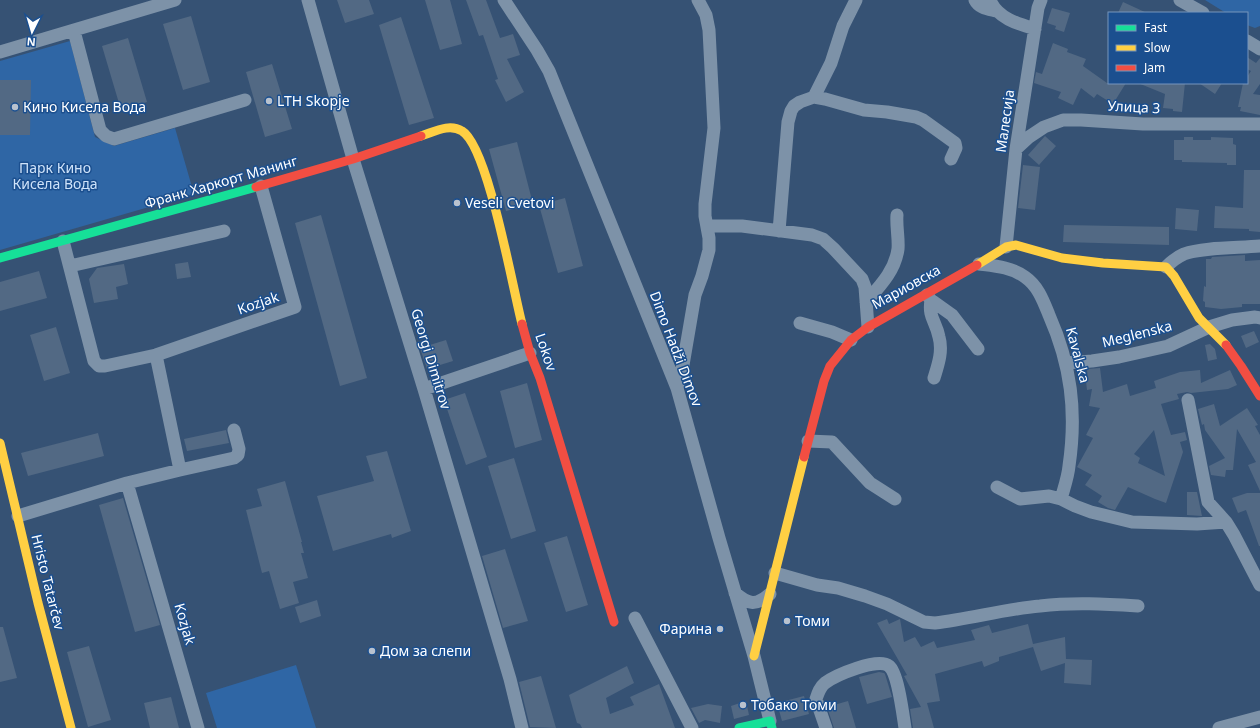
<svg xmlns="http://www.w3.org/2000/svg" width="1260" height="728" viewBox="0 0 1260 728" font-family="'Noto Sans',sans-serif">
<style>
.green{fill:#2f66a5}
.building{fill:#526984;fill-rule:evenodd}
.lines{fill:none;stroke-linecap:round;stroke-linejoin:round}
.street{stroke:#7d92a8;stroke-width:13}
.fast{stroke:#16e098;stroke-width:9}
.slow{stroke:#ffcf43;stroke-width:9}
.jam{stroke:#f24e42;stroke-width:9}
.poi-dot{fill:#b9c2ce;stroke:#1b4f8f;stroke-width:1.5}
.labels{text-anchor:middle;stroke-width:3;stroke-linejoin:round;paint-order:stroke}
.poi-label{font-size:14px;fill:#fff;stroke:#1b4f8f;text-anchor:start}
.street-label{font-size:14px;fill:#fff;stroke:#1b4f8f}
.park-label{font-size:14px;fill:#cfe3fa;stroke:#1b4f8f}
</style>
<rect width="100%" height="100%" fill="#365274"/>
<path class="green" d="M1205,0H1260V26L1255,28L1247,25V13H1226Z
M70,41L95,137L114,146L175,128L194,194L0,250V61Z
M296,665L316,728H217L206,693Z"/>
<path class="building" d="M337,0H369L374,14L345,23Z
M425,0H450L462,44L440,50Z
M466,0H486L500,38L513,34L520,55L507,59L524,92L506,102L495,80L498,79L483,35L479,36Z
M1123,2L1147,13H1118Z
M1052,8L1070,13L1064,32L1055,29L1056,26L1047,23Z
M191,16L210,82L183,90L163,24Z
M401,17L434,118L409,125L379,25Z
M128,38L147,102L121,110L102,46Z
M1053,43L1068,49L1067,52L1086,59L1083,66L1107,83H1126L1113,104L1097,94L1094,98L1081,88L1073,105L1058,98L1061,92L1034,83L1036,72L1042,74Z
M1247,57L1256,63L1260,58V84L1253,94L1260,95V115L1240,111L1241,107H1238L1243,83H1247V77L1251,71L1247,69Z
M272,64L292,129L265,137L246,72Z
M0,80H31L30,135H0Z
M1138,83H1185L1182,112L1173,111V109L1163,108L1165,94Z
M1199,83H1222L1215,94Z
M1045,136L1056,146L1039,165L1028,155Z
M1184,137H1193V140H1211V137L1233,138V144L1236,145V165H1227V163L1182,162V160H1174V140H1184Z
M517,142L533,204L506,211L489,149Z
M1023,165L1040,167L1035,210L1018,208Z
M1244,170H1260V232L1249,231V229L1214,228L1215,206L1243,208Z
M565,198L583,266L558,273L539,205Z
M1176,208L1199,210L1197,231L1175,229Z
M321,215L367,378L340,386L295,223Z
M1064,225L1169,227V245L1063,242Z
M1245,255V261L1260,260V304H1242V307L1221,309L1205,307V302L1203,301L1204,286L1206,287V259H1211L1212,257Z
M188,262L191,277L177,279L175,264Z
M124,264L128,284L116,287L118,299L94,303L89,279L97,268Z
M39,271L47,298L0,311V282Z
M56,327L70,373L44,381L30,335Z
M1254,331L1259,342L1246,348L1241,336Z
M446,340L453,361L427,369L420,348Z
M1210,344L1215,349L1217,359L1208,361L1205,345Z
M1100,368L1103,392L1127,384L1130,396L1156,388L1154,381L1180,372L1200,370L1201,383L1230,370L1237,385L1228,389L1191,393L1187,392L1177,394L1179,399L1161,404L1171,435L1185,432L1187,440L1180,442L1183,452L1166,503L1155,499L1128,487L1115,510L1108,508L1098,502L1102,496L1085,485L1092,475L1077,467L1093,438L1086,435L1100,408L1089,406L1092,389L1087,390L1086,381H1088L1087,369ZM1154,430L1164,472L1165,476L1138,463L1140,458L1134,454Z
M527,383L542,440L515,448L500,391Z
M465,393L487,457L466,465L444,400Z
M1214,404L1220,426L1247,408L1258,425L1255,426L1260,435V491L1248,465L1256,462L1237,429L1233,470H1226L1225,477L1211,475L1209,466L1225,458L1205,430L1204,424L1202,425L1198,409Z
M226,430L229,443L187,451L184,439Z
M98,433L104,456L28,476L21,453Z
M387,451L411,531L392,538L391,534L333,551L317,496L374,481L366,456Z
M514,458L536,531L511,539L488,466Z
M285,481L302,542H301L304,553H301L308,578L293,582L299,603L280,609L269,571L262,573L246,510L262,506L257,489Z
M1187,492H1197L1202,516L1187,515Z
M1247,493H1260V546H1259L1246,510L1238,513L1232,498Z
M123,498L160,625L135,632L99,505Z
M567,536L588,605L566,612L544,543Z
M505,549L528,621L503,628L482,556Z
M317,600L321,616L300,623L295,607Z
M887,619L889,624L900,619L904,642L915,637L921,647L934,641L937,648L975,640L971,630L989,625L992,633L1028,624L1033,644L1065,637L1066,659L1092,660L1091,685L1064,683L1065,663L1041,671L1033,647L999,657V661L984,667L982,661L935,674L940,701L927,703L934,728H913L910,709L921,707L904,676L907,675L877,623Z
M0,627H3L17,678L0,682Z
M89,646L111,720L88,727L67,652Z
M627,666L634,683L606,698L610,714L634,705L630,697L659,684L675,728H582L580,724L577,723L569,695Z
M879,672L884,673L885,674L892,697L867,704L859,677Z
M541,676L556,728L530,727L519,682Z
M804,696L809,714L782,721L777,703Z
M171,697L179,728H150L144,703Z
M746,701L749,715L734,719L731,706Z
M848,701L856,728H834L827,707Z
M708,704L722,706L720,723L705,720L699,723L691,708Z"/>
<g class="lines">
<path class="street" d="M308,0L353,159L424,389L510,679L522,728
M504,0L537,50L549,71L677,388L719,538L754,656L770,721
M975,0C979,8 988,9 996,11
M990,0C997,18 1018,24 1035,29
M1180,0L1203,13
M74,31L100,130L106,136L114,139L245,100
M1247,41L1260,49
M0,52L175,0
M814,97L831,63L843,26L856,0
M1016,149L1029,137L1044,127L1063,120H1081L1143,124H1260
M707,226H742L812,235L823,239L833,248L862,279L865,287L868,327
M779,231L788,122L791,111L794,106L800,102L814,97L825,99L864,110L887,112L916,117L923,120L955,143L956,148L951,159
M63,241L94,361L99,366H105L156,355L295,307L261,186
M1006,247L1016,149L1038,8L1041,0
M979,264C995,266 1011,267 1025,277C1038,286 1043,300 1049,315C1071,365 1077,411 1069,466C1068,477 1064,488 1061,499
M70,266L224,231
M1166,267C1171,262 1177,257 1184,254C1203,247 1239,248 1260,246
M927,295L931,300L952,315L978,349
M931,300C928,318 936,321 939,337C943,351 938,365 934,378
M866,302C880,286 895,271 898,249C899,239 896,226 897,215
M800,323L832,332L851,340
M156,355L180,470
M1066,363L1092,361L1119,357L1168,346L1209,327L1232,320L1255,317L1260,318
M677,388L683,365L695,295L702,276L709,250V238L705,216V204L714,128L709,30L706,15L698,0
M424,389L530,353
M1188,400L1208,502L1226,522L1234,535L1260,585
M808,441L832,442L870,483L895,499
M127,483L198,728
M997,487L1020,499L1049,496L1061,499L1075,506L1091,512L1132,522L1197,524L1226,522
M18,516L127,483L180,470L234,458L238,455L239,449L234,430
M775,573L817,585L838,588L865,596L887,604L924,622L935,623C970,619 1005,609 1040,606C1073,602 1106,604 1138,606
M735,593C749,605 756,606 770,594
M635,618L692,728
M826,728L816,699C818,693 820,687 825,683C836,675 878,657 889,666C898,673 903,715 905,728
M1219,728L1260,717"/>
<path class="fast" d="M0,258L256,187
M739,728L770,721L772,728"/>
<path class="slow" d="M421,136C434,132 449,123 462,131C488,146 513,290 522,324
M977,265L1006,247L1016,245L1062,258L1103,263L1166,267L1174,276L1199,318L1226,345
M0,443L38,603L71,728
M754,656L804,457"/>
<path class="jam" d="M256,187L353,159L421,136
M522,324L530,353L540,378L614,622
M1226,345L1241,366L1260,396
M804,457L824,381L830,366L851,340L868,327L977,265"/>
</g>
<g class="poi-dot">
<circle cx="269" cy="101" r="4"/>
<circle cx="15" cy="107" r="4"/>
<circle cx="457" cy="203" r="4"/>
<circle cx="787" cy="621" r="4"/>
<circle cx="720" cy="629" r="4"/>
<circle cx="372" cy="651" r="4"/>
<circle cx="743" cy="705" r="4"/>
</g>
<g class="labels">
<g class="poi-label">
<text x="277" y="106">LTH Skopje</text>
<text x="23" y="112">Кино Кисела Вода</text>
<text x="465" y="208">Veseli Cvetovi</text>
<text x="795" y="626">Томи</text>
<text x="712" y="634" text-anchor="end">Фарина</text>
<text x="380" y="656">Дом за слепи</text>
<text x="751" y="710">Тобако Томи</text>
</g>
<g class="street-label">
<text transform="translate(1134 107) rotate(3)" y="5">Улица 3</text>
<text transform="translate(1005 121) rotate(-82)" y="5">Малесија</text>
<text transform="translate(221 182) rotate(-16)" y="5">Франк Харкорт Манинг</text>
<text transform="translate(906 287) rotate(-29)" y="5">Мариовска</text>
<text transform="translate(258 303) rotate(-19)" y="5">Kozjak</text>
<text transform="translate(1137 334) rotate(-14)" y="5">Meglenska</text>
<text transform="translate(676 349) rotate(69)" y="5">Dimo Hadži Dimov</text>
<text transform="translate(546 352) rotate(71)" y="5">Lokov</text>
<text transform="translate(1078 355) rotate(75)" y="5">Kavalska</text>
<text transform="translate(431 359) rotate(73)" y="5">Georgi Dimitrov</text>
<text transform="translate(48 582) rotate(76)" y="5">Hristo Tatarčev</text>
<text transform="translate(185 624) rotate(74)" y="5">Kozjak</text>
</g>
<g class="park-label">
<text x="55" y="173">Парк Кино<tspan x="55" dy="16">Кисела Вода</tspan></text>
</g>
</g>
<rect x="1108" y="12" width="140" height="72" fill="#1b4f8f" stroke="#7695bc"/>
<rect x="1116" y="25" width="20" height="6" fill="#16e098" stroke="#7695bc"/>
<text x="1144" y="32" font-size="12" fill="#ffffff">Fast</text>
<rect x="1116" y="45" width="20" height="6" fill="#ffcf43" stroke="#7695bc"/>
<text x="1144" y="52" font-size="12" fill="#ffffff">Slow</text>
<rect x="1116" y="65" width="20" height="6" fill="#f24e42" stroke="#7695bc"/>
<text x="1144" y="72" font-size="12" fill="#ffffff">Jam</text>
<g transform="translate(32 32) rotate(185)" stroke="#1b4f8f" stroke-width="3" paint-order="stroke">
<path d="M0-3L7 15L0 10L-7 15Z" fill="#ffffff"/>
<text y="-6" font-size="11" font-weight="bold" text-anchor="middle" fill="#ffffff">N</text>
</g>
</svg>
